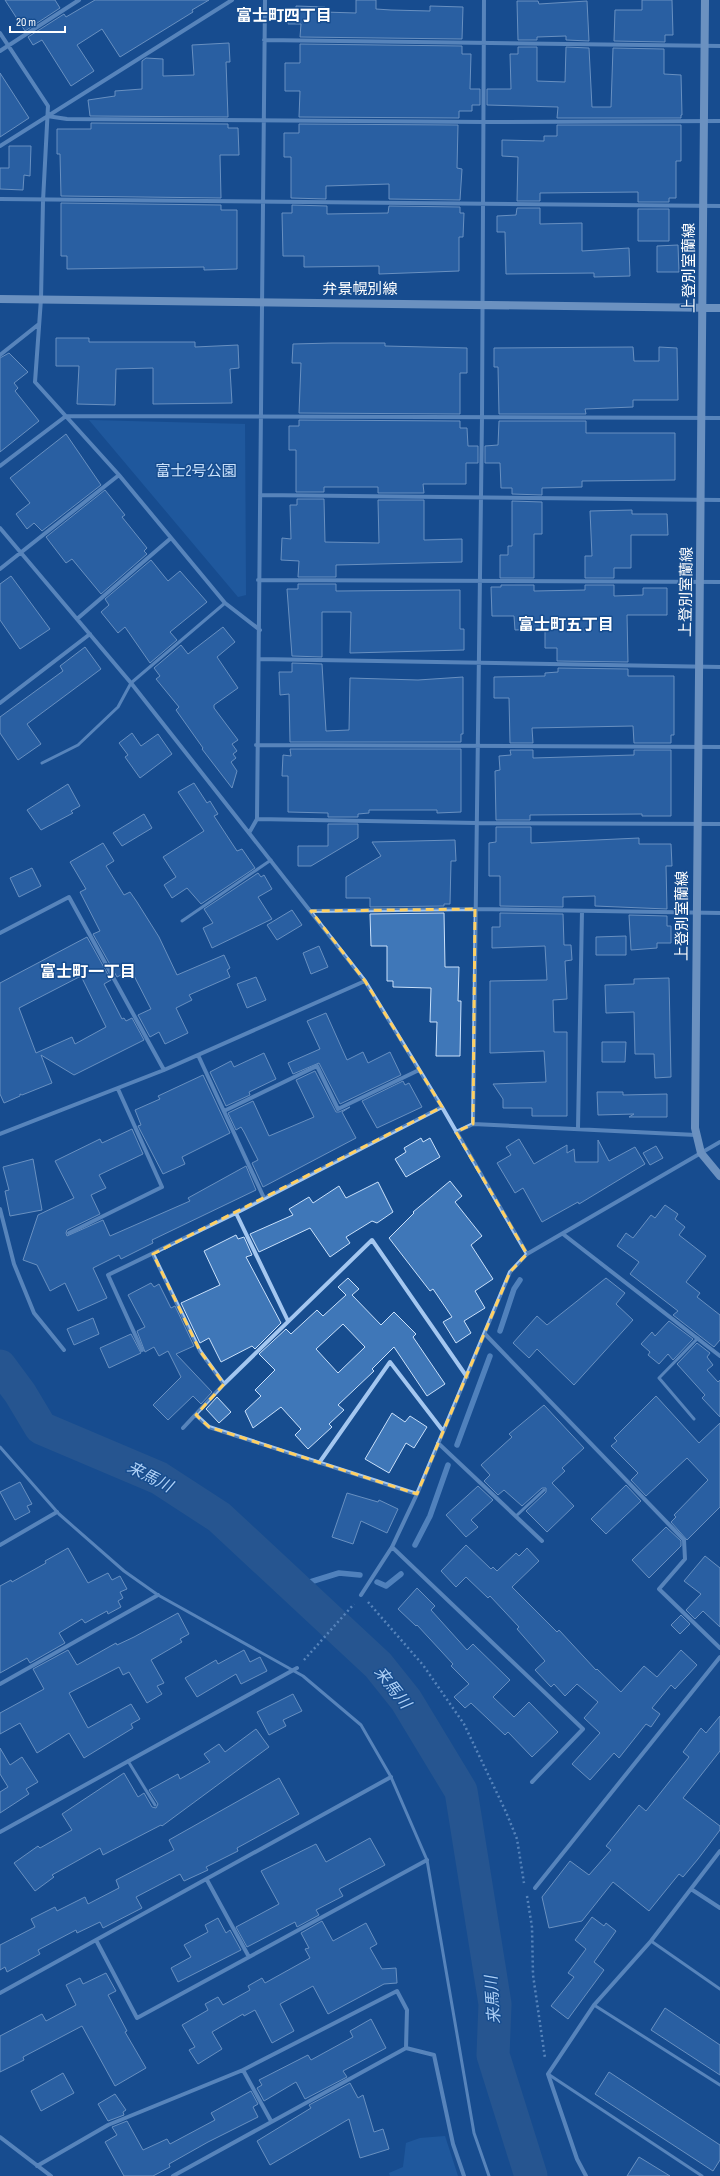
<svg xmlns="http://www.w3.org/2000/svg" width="720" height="2176" viewBox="0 0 720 2176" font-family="'Sofia Sans Condensed','Noto Sans JP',sans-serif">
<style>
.green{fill:#2967ae}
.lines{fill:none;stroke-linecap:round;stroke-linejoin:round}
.stream{stroke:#96c2f2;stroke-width:5.5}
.river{stroke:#396090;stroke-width:33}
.building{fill:#3f77b8;stroke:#cae1fb;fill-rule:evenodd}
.path{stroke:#a4c7f0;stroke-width:2.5;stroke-dasharray:2 3;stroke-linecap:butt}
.service{stroke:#a4c7f0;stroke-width:3}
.minor{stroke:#a4c7f0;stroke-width:4}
.secondary{stroke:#d1e4fb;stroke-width:8}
.marked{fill:none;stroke:#ffd062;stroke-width:3;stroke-dasharray:8 5;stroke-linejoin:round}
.labels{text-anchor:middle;stroke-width:3;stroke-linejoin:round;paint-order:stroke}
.street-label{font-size:15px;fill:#fff;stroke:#174d8f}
.park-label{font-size:15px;fill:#cae1fb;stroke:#174d8f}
.neighbourhood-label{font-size:16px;font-weight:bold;fill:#fff;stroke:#174d8f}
.water-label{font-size:16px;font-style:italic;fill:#afd1f7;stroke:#174d8f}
</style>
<rect width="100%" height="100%" fill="#174d8f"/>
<path class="green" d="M89,420L245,424L246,595L238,597Z
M445,2136L458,2176H390L389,2173L403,2167L406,2143L420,2138Z"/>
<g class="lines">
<path class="stream" d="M500,1331L514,1289L520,1280
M457,1445L490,1356
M415,1545L430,1516L448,1465
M377,1582L386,1586L401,1574
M294,1587L339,1573L360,1575"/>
<path class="river" d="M0,1366L20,1393L41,1428L159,1478L219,1517L378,1665L406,1700L461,1791L495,2004L493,2055L531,2176"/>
</g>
<path class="building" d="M5,0H55L60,8L25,31Z
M95,0H209L192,10L193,12L120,57L102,29L77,45L94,71L71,86L42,40L33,45L28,37L64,14L66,17Z
M356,0H376V9L391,10L430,11V6L463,7L462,39L300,37L301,24H288L289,10H296V6L325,7L324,12L356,13Z
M642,0H672L673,35H665V42L614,41L615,10H642Z
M517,1H538L539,4L587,1L589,41L566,40V36L537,37V40H518Z
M229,43L230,62H226L228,117L90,116L88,100L115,96V91L142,89V61L146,58L163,59V76L194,75L192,45Z
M300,44L462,46V54H471L470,89H480V105H472V111H459V118L299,117L300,91H285V63H300Z
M518,47H537V81L565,82L566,47L589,48L592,107H611L613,48L664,49V74L681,75L682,115H681V118H557L558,107L487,105V89H511L510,54H518Z
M0,73L29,118L0,137Z
M91,123L228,124V128H238L239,155H220L221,198L61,196L60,154H57V129H91Z
M299,124L458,125L457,168L462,169L460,200L389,199V184L326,186V199L291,198V157H284V133H299Z
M557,125H681V161H676V198H669V202H638V192L540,193V201H517L518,157L502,156V140L544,141V136H557Z
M9,146H31L30,176L24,175L23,190L0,189V168H9Z
M61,203L221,205V210H237V269L204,270V267L67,269V256H61Z
M292,205L327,206V214L388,213L389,206L460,207V213H464L463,237H459V271L379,274V266L304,267V256H283L282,213H292Z
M517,208H540V224L582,223V251L629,248L630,276L594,277V273L506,274L505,232H497V216L516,215Z
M638,209H669V241H638Z
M678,245L679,272H657V246Z
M56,338H89V342H195V347L238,345L239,368L230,369L232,403L153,404V368L116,369L115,405L77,404L79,366H56Z
M332,343H385V346L467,348V373H460V414L299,413L301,363H292L293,344Z
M633,347L634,361H659V347L677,348L678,400H633V407L585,409L586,414H499L498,367H494V348Z
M9,353L28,372L14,383L18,388L15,391L39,421L0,452V358Z
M299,420L460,421V428H467L468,446H478V463H466V484H423L424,493H378V487H324V492H296V450H289V426H299Z
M499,421H586V433H675V480L582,481V487L542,488V495L512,494V488H501L500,463H485V446L498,445Z
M66,434L101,485L42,531L34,523L27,529L16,514L30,503L10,478Z
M105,490L125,515L122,517L147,548L144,551L147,554L101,594L72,559L66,563L46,537Z
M297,499H324L325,542L379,543L378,500H424V540L462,539V562L336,565V577H298L299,561L281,560L282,538L291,539L290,505H297Z
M512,501L542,502V534H534V578H500V555H508V546H512Z
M632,510V514H667L668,535H631V568H614V578H585V556H592L590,511Z
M151,560L168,581L180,571L207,602L170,632L177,640L150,663L125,627L118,633L101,612L109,605L105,599Z
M11,576L50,629L20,649L0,620V584Z
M298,584H336V591L460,590V629H464V650L350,653L351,612H322V657L292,656L287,589H298Z
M501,585H534V591L585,590V585H614V596L643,595V588H667V615H627L628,662L557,661V648H545V629L515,630L514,616H492L491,587H501Z
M223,627L235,642L217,657L238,688L214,705V708L238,740L232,744L237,751L233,754L236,758L231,762L237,771L232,788L202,749L203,748L176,710L179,707L156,679L160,676L154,668L181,645L188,654Z
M85,647L101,669L27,724L41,744L18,760L0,733V717L63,671L60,666Z
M292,663L322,664L326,731L349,730L350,678L418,680L463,677V734H461V742H290L289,694L280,695L279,672H292Z
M558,668L628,669V676H674V735H671V743H634L633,726L532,728L533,743H510L509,698H494V677L545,676V673L558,672Z
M132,733L141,746L158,734L172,754L140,778L125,757L128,755L119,743Z
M290,749H461V812L437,813V810H369V813L358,814V817H328V813L288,812V776H282L283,755L291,756Z
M510,750H533V758L634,755V750H671V816H642V814L530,815V820H496L495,771L500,770L499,756L511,755Z
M194,783L207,803L210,801L218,814L214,816L237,851L242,849L255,868L201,904L187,888L172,898L164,885L176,877L163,857L204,831L178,792Z
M68,784L80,806L71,811L73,813L41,830L27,810Z
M144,814L152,828L122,846L113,833Z
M328,824H358V838L311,866H298V846H328Z
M496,827H531V843L639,838V844H671L672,866H666L667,909L595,906V896L563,897V907L500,906V876H489V843L496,842Z
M455,840L456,861H451L450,904H444V906L370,907V898H346V877L381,856L372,842Z
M103,843L114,861L106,866L124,895L130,892L137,902L159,937L177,975L224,955L230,968L227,970L230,977L189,995L192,1000L176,1008L188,1033L165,1044L159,1032L150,1037L138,1015L151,1009L131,970L117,977L93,934L100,931L80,892L86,889L70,862Z
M32,868L41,886L19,897L10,878Z
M258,873L261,877L264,875L272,889L258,897L272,919L212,948L203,928L213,923L204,909Z
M292,910L302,925L277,940L267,925Z
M444,913L445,967H459L458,1001H461L460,1056H436L437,1022H430L431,988L393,987V981H387V946H371L370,914Z
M500,913L563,914L564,945H571L572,960L565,961L567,999L553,1000L554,1032H567V1116H532V1108H503V1099L493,1084L546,1082L544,1051L490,1053V981L547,980L545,946L492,948V927H500Z
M629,915L667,916V926H671V943H657V948L631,950Z
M626,936V955H596V937Z
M87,937L111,980L104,984L122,1019L124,1018L126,1021L132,1018L144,1040L74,1075L41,1055L52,1083L22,1095L20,1094V1096L4,1103L0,1094V983ZM81,976L106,1027L75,1044L72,1037L36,1053L19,1008Z
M319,946L328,967L311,974L303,953Z
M256,977L266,1000L247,1008L237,984Z
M669,978L671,1077L655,1078L654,1054H635L634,1012L606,1013L605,985L634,984V979Z
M326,1013L347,1060L363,1052L368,1063L390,1052L401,1075L340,1104L319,1063L293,1074L288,1063L320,1049L307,1021Z
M602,1042H626L625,1062H602Z
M264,1053L276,1079L249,1092L250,1095L226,1106L210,1072L231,1061L234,1067Z
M315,1071L336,1112H339L350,1107L342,1112L356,1138L263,1187L252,1163L258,1160L244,1132L241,1127L236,1130L228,1113L253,1101L269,1136L314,1117L296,1080Z
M203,1075L230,1133L182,1157L185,1164L163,1174L138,1126L141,1125L135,1110L160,1099L158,1096Z
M403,1081L405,1085L409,1083L422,1107L377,1128L362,1101Z
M597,1092H623V1095L667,1094V1117H629L634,1114L598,1115Z
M132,1129L143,1154L99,1175L106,1188L91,1195L100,1214L67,1230L66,1233L67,1236L103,1220L110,1236L190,1201L188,1198L246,1166L256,1190L152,1240L153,1243L121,1259L119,1255L93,1268L107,1298L78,1311L65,1283L50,1291L37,1265L23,1260L38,1215L74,1198L55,1161L100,1139L102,1143Z
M421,1138L423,1142L430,1138L440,1157L406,1177L395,1159L406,1152L404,1148Z
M519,1139L534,1164L567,1145V1153L574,1149L575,1162H598V1140L609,1161L635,1147L645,1164L579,1204L578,1202L542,1222L523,1188L515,1193L497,1163L511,1155L506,1147Z
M656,1146L663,1158L650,1165L643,1153Z
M33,1159L42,1210L10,1216L5,1191L9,1190L3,1167Z
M450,1181L462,1196L455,1202L482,1236L471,1245L493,1279L475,1291L485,1308L464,1321L471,1333L456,1343L443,1322L452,1317L433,1289L430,1291L389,1238L414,1213L413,1212Z
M378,1182L393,1212L377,1223L372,1221L346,1237L350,1243L330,1257L310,1228L259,1252L250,1234L293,1215L289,1209L309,1197L313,1203L339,1186L346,1198Z
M665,1205L678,1214L675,1219L685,1227L679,1235L706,1256L686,1282L700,1293L697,1297L720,1315V1340L714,1347L673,1315L678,1311L630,1274L639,1262L617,1246L626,1233L633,1238L651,1215L655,1218Z
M236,1235L238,1239L244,1237L252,1255L246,1257L281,1323L255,1349L252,1346L221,1362L209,1338L200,1343L181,1303L220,1285L204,1251Z
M348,1278L359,1289L352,1295L381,1325L394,1312L416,1334L413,1337L445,1384L427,1396L394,1347L372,1369L374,1371L338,1405L344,1410L329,1424L332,1427L308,1449L295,1435L301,1429L281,1407L253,1428L245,1411L261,1396L255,1390L275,1370L259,1354L286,1329L291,1334L317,1310L323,1316L346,1295L338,1287ZM343,1324L365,1347L338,1373L316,1349Z
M606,1278L625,1293L616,1304L633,1320L574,1385L537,1349L529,1358L513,1343L537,1316L547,1325Z
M151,1283L154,1287L159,1284L171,1308L175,1306L194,1346L176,1354L212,1392L201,1404L193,1396L168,1420L153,1405L181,1377L168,1351L159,1356L154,1347L145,1352L137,1331L145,1327L128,1295Z
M93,1318L99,1334L74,1345L67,1329Z
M669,1321L693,1339L673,1360L668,1354L659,1364L648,1355L650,1352L641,1344L652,1332L655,1336Z
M131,1334L141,1353L109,1368L100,1348Z
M697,1343L710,1353L707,1357L713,1365L707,1370L718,1382L720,1380V1417L702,1398L705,1395L677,1364Z
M656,1396L699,1443L720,1423V1507L687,1540L671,1522L676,1517L674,1515L708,1480L687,1458L646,1496L631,1480L638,1473L611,1446L617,1441L614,1438Z
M217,1397L231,1412L219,1423L206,1409Z
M544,1405L584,1448L562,1468L565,1471L552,1483L574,1506L547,1532L526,1511L546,1492V1488H542L522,1506L504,1490L498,1495L484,1481L490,1475L481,1465L512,1437L509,1434Z
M392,1413L405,1422L410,1416L427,1427L414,1448L406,1443L389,1473L365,1459Z
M20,1482L32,1504L27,1506L30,1512L15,1520L0,1492Z
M626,1485L641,1501L606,1534L591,1519Z
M478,1486L493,1500L471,1520L478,1527L466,1537L446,1515Z
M347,1493L378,1502L379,1500L398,1509L387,1533L361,1521L353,1544L332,1537Z
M666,1527L681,1541V1546L649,1578L632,1560Z
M466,1545L491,1569L493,1567L497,1571L516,1553L519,1556L527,1548L539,1561L512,1587L557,1632L559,1630L596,1670L597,1669L621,1692L644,1666L657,1677L681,1650L697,1665L675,1689L671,1685L652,1708L660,1714L651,1727L646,1724L619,1758L614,1753L590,1780L572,1764L600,1733L584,1718L598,1702L577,1684L565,1696L554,1684L551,1687L535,1670L545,1661L517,1629L519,1627L490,1596L488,1598L466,1577L456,1587L441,1571Z
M68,1548L88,1583L108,1573L112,1580L120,1576L127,1589L120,1592L123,1598L118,1601L121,1607L108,1614L107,1611L85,1623L82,1619L59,1633L65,1643L30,1663L27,1658L0,1673V1586L11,1580L12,1582L46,1563L45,1561Z
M705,1556L720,1568V1627L703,1611L695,1619L686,1610L701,1594L684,1581Z
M417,1588L435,1606L431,1610L467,1650L473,1644L510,1680L493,1697L514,1717L529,1702L558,1732L532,1757L508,1732L505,1735L471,1703L465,1708L454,1697L469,1684L451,1666L453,1664L417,1625L416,1626L398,1609Z
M178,1613L189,1634L180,1639L182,1642L151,1660L164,1683L157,1686L162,1694L147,1703L129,1672L123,1675L119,1667L69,1693L88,1728L131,1704L140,1719L131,1724L133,1728L84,1758L69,1733L37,1753L20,1723L0,1734V1713L44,1689L33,1669L68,1650L77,1665L116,1643L117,1645L134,1637Z
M681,1615L690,1624L680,1634L671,1625Z
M244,1650L250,1662L260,1657L267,1671L241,1684L236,1674L197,1697L185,1678L216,1660L218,1664Z
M293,1694L302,1711L283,1720L286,1726L269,1735L257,1712Z
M720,1716V1751L683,1798L720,1826V1830L698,1859L683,1877L679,1874L649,1911L613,1882L582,1921L549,1928L542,1897L570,1861L589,1875L611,1850L606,1846L639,1805L646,1811L689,1757L683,1752L701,1728L706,1733Z
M256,1729L269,1747L162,1826L161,1825L103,1855L100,1848L52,1875L54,1877L35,1891L14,1863L38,1846L40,1848L72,1830L62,1814L124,1773L138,1797L144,1793L152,1807L156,1808L158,1804L149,1790L178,1774L180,1779L210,1762L204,1754L219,1744L225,1752Z
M0,1748L10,1765L22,1757L38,1782L26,1789L29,1794L0,1813V1792L8,1787L0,1774Z
M279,1778L299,1814L237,1848L238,1851L206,1867L208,1870L184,1881L180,1874L136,1897L142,1908L103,1928L100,1922L77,1933L76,1930L38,1950L40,1954L7,1972L5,1967L0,1970V1945L35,1927L31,1919L55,1907L57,1911L85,1897L88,1904L119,1888L116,1880L174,1850L169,1840Z
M370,1838L385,1865L339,1889L343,1896L316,1910L319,1915L297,1927L295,1922L247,1947L236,1927L279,1904L261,1871L316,1844L326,1862Z
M592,1917L604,1926L606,1923L616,1931L594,1962L604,1970L568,2019L551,2006L574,1977L568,1973L586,1949L575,1940Z
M218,1918L226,1933L230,1930L241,1950L178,1982L171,1968L191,1957L184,1945L208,1932L205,1925Z
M322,1921L333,1941L366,1923L377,1944L370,1948L382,1969L396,1968L397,1983L384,1984L328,2014L313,1986L280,2004L294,2031L272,2043L255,2010L244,2016L243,2014L212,2032L222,2049L198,2064L189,2050L195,2047L182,2025L208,2010L205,2004L218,1997L223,2005L250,1990L248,1986L262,1978L265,1983L310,1958L305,1949L309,1948L301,1933Z
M106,1973L116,1991L108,1995L127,2031L125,2032L146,2068L115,2086L82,2026L23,2057L24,2060L0,2072V2036L42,2014L46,2021L76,2005L66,1985L80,1978L83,1984Z
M665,2008L720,2045V2075L651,2030Z
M371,2019L386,2048L343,2071L347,2077L305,2099L296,2082L264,2101L257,2088L262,2085L259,2080L308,2055L311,2060L353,2037L350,2031Z
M609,2072L720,2145V2160L713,2171L595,2094Z
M63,2073L74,2093L41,2111L31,2091Z
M350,2083L358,2098L363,2095L374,2132L383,2129L389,2149L360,2158L349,2119L270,2165L257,2141L311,2108L309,2105Z
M251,2091L258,2104L253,2107L258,2117L208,2142L169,2164L170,2167L153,2176H124L105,2142L117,2135L112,2127L127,2121L143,2150L167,2139L170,2144L215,2120L211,2113Z
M115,2094L126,2110L123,2112L124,2115L108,2121L98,2104Z
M639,2157L670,2176H627Z"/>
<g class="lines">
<path class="path" d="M368,1602L423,1665L464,1724L506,1812L517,1839L524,1883
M304,1660L354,1604
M527,1896L532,1927L533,1975L545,2058"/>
<path class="service" d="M42,763L78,745L118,707L131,683L225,603
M182,921L271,860
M694,1419L659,1378L698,1338
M0,1447L59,1514L124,1571L158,1595L303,1676L361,1725L391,1777L427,1860L474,2133L489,2176
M516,1516L544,1490
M128,1761L155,1805
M651,1941L720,1989
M594,2005L720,2085
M548,2074L702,2176"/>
<path class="minor" d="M265,0L257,819L249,833L365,981
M0,33L48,106L43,201L41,299L35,382L119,475L225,603L260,630
M264,40L720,46
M0,51L79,0
M47,116L67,119L483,122L720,121
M0,146L232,0
M0,199L720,206
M0,355L39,324
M0,466L66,416L720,418
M260,495L720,500
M0,528L131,683L249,833
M0,569L119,475
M258,580L720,582
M77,619L171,538
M259,659L720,667
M0,703L90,634
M256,745L720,747
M257,819L476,823L720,824
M311,911L475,909L720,913
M0,933L69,897L164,1070
M198,1055L264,1198
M224,1111L317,1066L338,1109L419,1070
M473,1124L482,417L484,0
M578,1128L582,911
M456,1132L473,1124L696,1135
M0,1134L164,1070L365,981L442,1107L527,1254L720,1142
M0,1209L14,1264L34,1313L64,1350
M236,1213L288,1321
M69,1233L162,1187L118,1089
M563,1234L720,1356
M153,1254L200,1351L224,1384
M485,1334L684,1540L685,1559L659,1589L720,1648
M142,1350L108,1275L236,1213L442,1107
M196,1415L209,1427L417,1494
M183,1428L224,1384L372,1240L467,1377
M438,1443L542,1541
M319,1463L390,1362L443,1431
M0,1545L57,1512
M392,1547L583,1729L532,1782
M361,1595L392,1547L417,1494L510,1272L527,1254
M0,1684L158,1595
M0,1832L297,1668
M207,1880L249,1957
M535,1888L720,1657
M691,1889L720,1908
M96,1940L137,2018L427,1860
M0,1993L391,1777
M243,2070L271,2121
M0,2137L51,2176
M37,2166L108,2125L243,2070L397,1991L407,2010L406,2048
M173,2176L406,2048L434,2055L453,2144L464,2176
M586,2176L577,2159L548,2074L594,2005L651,1941L720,1851"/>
<path class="secondary" d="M705,0L695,1128L701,1153L720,1176
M0,299L720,308"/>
</g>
<path d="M0 0H720V2176H0ZM475,909L473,1124L456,1132L527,1254L510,1272L417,1494L209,1427L196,1415L224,1384L200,1351L153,1254L442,1107L365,981L311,911Z" fill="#174d8f" fill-opacity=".55" fill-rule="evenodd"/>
<path class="marked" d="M475,909L473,1124L456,1132L527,1254L510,1272L417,1494L209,1427L196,1415L224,1384L200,1351L153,1254L442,1107L365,981L311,911Z"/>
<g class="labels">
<g class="street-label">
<text transform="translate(689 268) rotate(-90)" y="5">上登別室蘭線</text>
<text x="360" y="294">弁景幌別線</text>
<text transform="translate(686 592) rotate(-89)" y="5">上登別室蘭線</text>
<text transform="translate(682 916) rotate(-90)" y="5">上登別室蘭線</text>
</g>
<g class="park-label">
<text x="196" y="476">富士2号公園</text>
</g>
<g class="neighbourhood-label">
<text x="284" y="21">富士町四丁目</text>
<text x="566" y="630">富士町五丁目</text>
<text x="88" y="977">富士町一丁目</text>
</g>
<g class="water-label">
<text transform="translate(150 1476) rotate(27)" y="6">来馬川</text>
<text transform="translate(393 1687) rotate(52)" y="6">来馬川</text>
<text transform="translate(492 2000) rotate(-94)" y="6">来馬川</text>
</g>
</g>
<path d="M10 26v6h55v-6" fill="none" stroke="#ffffff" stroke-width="2"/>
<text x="16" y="26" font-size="12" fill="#ffffff" stroke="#174d8f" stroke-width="3" paint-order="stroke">20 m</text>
</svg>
